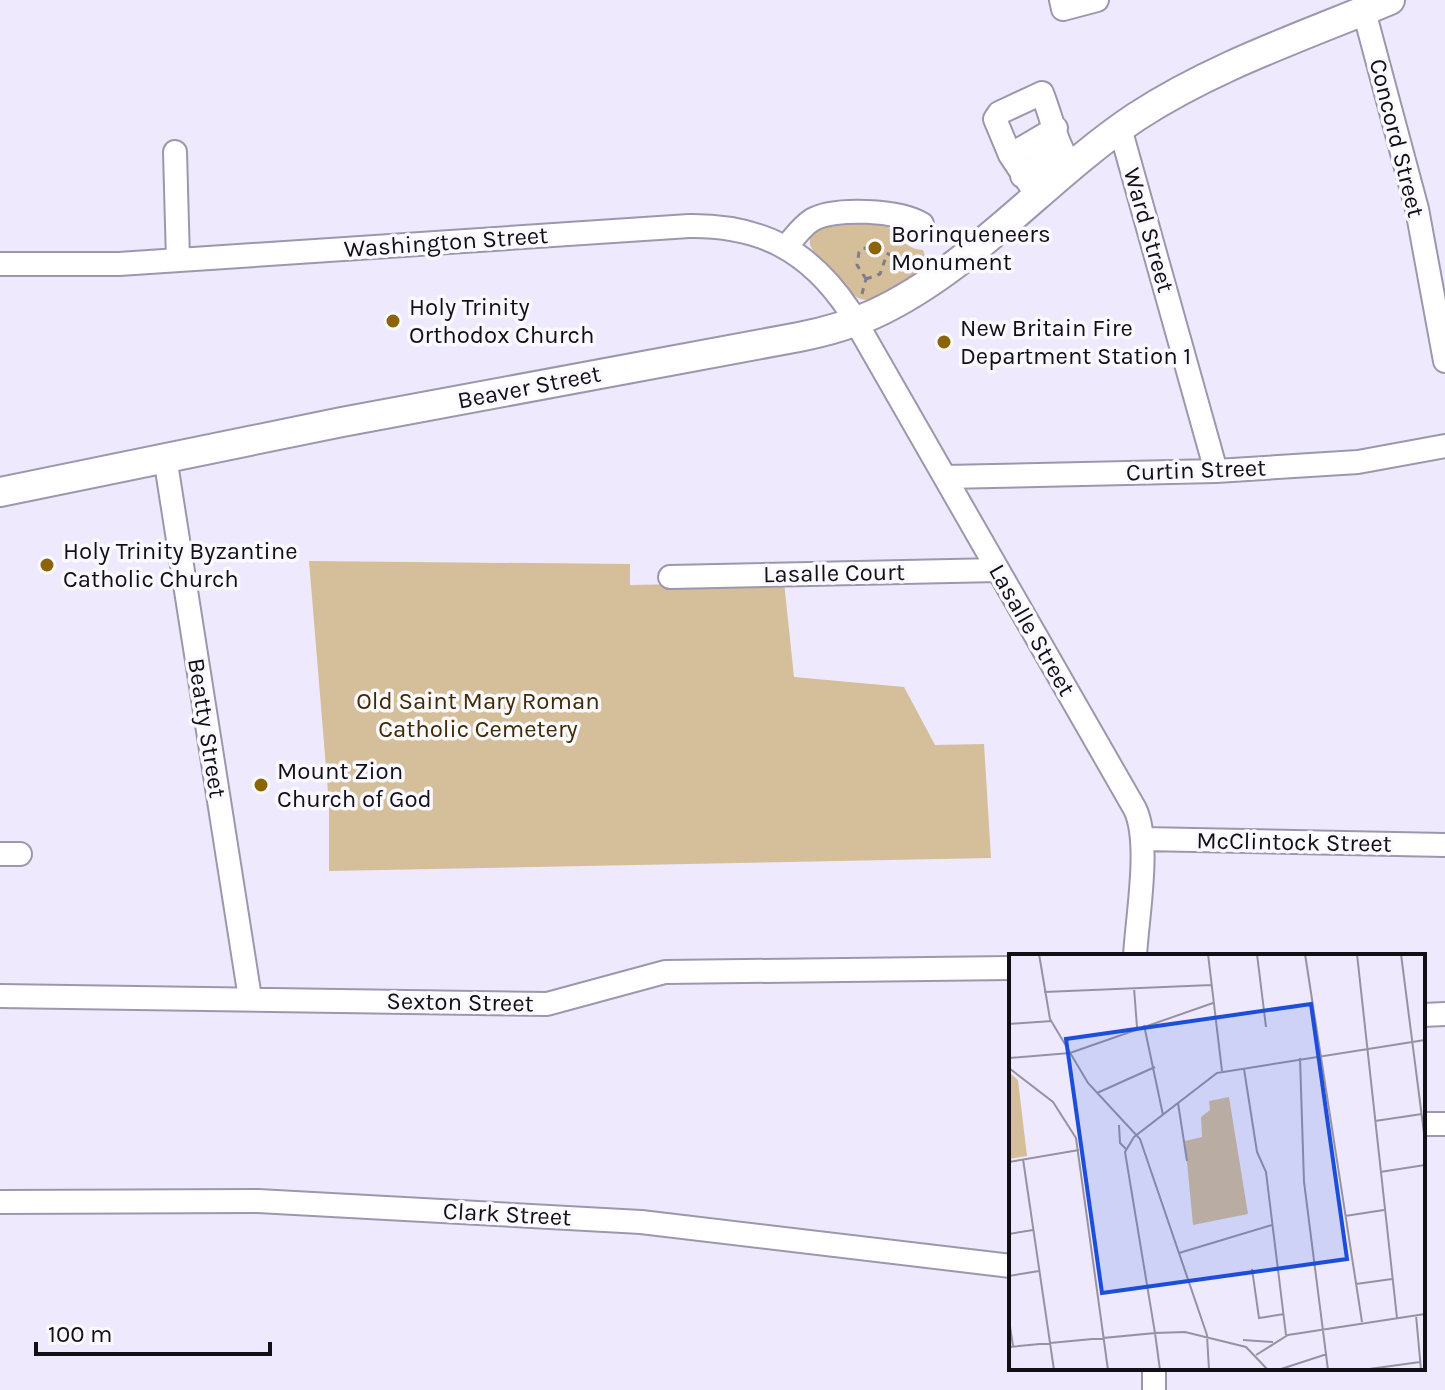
<svg xmlns="http://www.w3.org/2000/svg" width="1445" height="1390" viewBox="0 0 1445 1390" font-family="Karla,sans-serif">
<style>
.green{fill:#d5be9a}
.lines{fill:none;stroke-linecap:round;stroke-linejoin:round}
.minor-casing{stroke:#9d97ad;stroke-width:26}
.major-casing{stroke:#9d97ad;stroke-width:32}
.path{stroke:#817c8a;stroke-width:3;stroke-dasharray:6 6;stroke-linecap:butt}
.minor{stroke:#fff;stroke-width:22}
.major{stroke:#fff;stroke-width:28}
.poi-dot{fill:#8c6305;stroke:#faf9fe;stroke-width:3}
.labels{text-anchor:middle;stroke-width:7;stroke-linejoin:round;paint-order:stroke}
.street-label{font-size:24px;fill:#120f17;stroke:#faf9fe}
.poi-label{font-size:24px;fill:#120f17;stroke:#faf9fe;text-anchor:start}
.park-label{font-size:24px;fill:#402a00;stroke:#faf9fe}
.inset-road{fill:none;stroke:#9792a1;stroke-width:2}
.view{fill:#1d4ed8;fill-opacity:0.15;stroke:#1d4ed8;stroke-width:4}
.inset-edge{fill:none;stroke:#120f17;stroke-width:4}
</style>
<rect width="100%" height="100%" fill="#efe9fd"/>
<path class="green" d="M874,222C903,227 897,248 923,250L929,267C915,277 884,300 868,300C863,300 859,299 855,296C848,292 810,251 810,244C809,237 813,232 818,228Z
M309,561L630,564V585L784,582L794,677L904,687L935,745L984,744L991,858L329,871V804Z"/>
<g class="lines">
<g class="minor-casing">
<path id="minor" d="M1061,0L1063,9L1097,0
M1365,0L1364,11L1417,209L1445,361
M1120,128L1216,471
M175,152L178,260
M1010,155L1056,128
M1022,176L1059,146
M1036,194L1010,155L995,119L999,113L1042,93C1052,118 1056,144 1071,165
M786,247C794,238 801,227 812,220C834,207 900,210 922,224
M0,264H119L689,226C760,225 809,250 849,310L1135,809C1151,842 1137,918 1135,956
M165,457L250,998
M945,477L1216,471L1358,462L1445,446
M670,577L998,570
M1142,839L1445,845
M0,854H20
M0,996L547,1004L665,972L1011,968
M1423,1015L1445,1014
M1423,1124H1445
M0,1202L258,1201L641,1222L1011,1266
M1154,1368V1390"/>
</g>
<g class="major-casing">
<path id="major" d="M0,492L342,422L799,337C824,332 850,325 874,314C972,269 1046,177 1136,117C1214,66 1304,36 1390,0"/>
</g>
<path class="path" d="M866,279L857,265L859,252L863,248L883,251L914,268
M866,279L880,274L887,254
M862,294L866,279"/>
<use href="#minor" class="minor"/>
<use href="#major" class="major"/>
</g>
<g class="poi-dot">
<circle cx="875" cy="248" r="8"/>
<circle cx="393" cy="321" r="8"/>
<circle cx="944" cy="342" r="8"/>
<circle cx="47" cy="565" r="8"/>
<circle cx="261" cy="785" r="8"/>
</g>
<g class="labels">
<g class="street-label">
<text transform="translate(1397 138) rotate(76)" y="8">Concord Street</text>
<text transform="translate(1149 230) rotate(74)" y="8">Ward Street</text>
<text transform="translate(446 242) rotate(-4)" y="8">Washington Street</text>
<text transform="translate(529 387) rotate(-11)" y="8">Beaver Street</text>
<text transform="translate(1196 470) rotate(-2)" y="8">Curtin Street</text>
<text transform="translate(834 573) rotate(-1)" y="8">Lasalle Court</text>
<text transform="translate(1032 630) rotate(60)" y="8">Lasalle Street</text>
<text transform="translate(207 728) rotate(81)" y="8">Beatty Street</text>
<text transform="translate(1294 842) rotate(1)" y="8">McClintock Street</text>
<text transform="translate(460 1002) rotate(1)" y="8">Sexton Street</text>
<text transform="translate(507 1214) rotate(3)" y="8">Clark Street</text>
</g>
<g class="poi-label">
<text x="891" y="242">Borinqueneers<tspan x="891" dy="28">Monument</tspan></text>
<text x="409" y="315">Holy Trinity<tspan x="409" dy="28">Orthodox Church</tspan></text>
<text x="960" y="336">New Britain Fire<tspan x="960" dy="28">Department Station 1</tspan></text>
<text x="63" y="559">Holy Trinity Byzantine<tspan x="63" dy="28">Catholic Church</tspan></text>
<text x="277" y="779">Mount Zion<tspan x="277" dy="28">Church of God</tspan></text>
</g>
<g class="park-label">
<text x="478" y="709">Old Saint Mary Roman<tspan x="478" dy="28">Catholic Cemetery</tspan></text>
</g>
</g>
<g transform="translate(1009 954)">
<rect width="416" height="416" fill="#efe9fd"/>
<path d="M2,120L9,126L18,202L0,205ZM220,143L239,260L184,271L176,187L193,183L192,163L201,156L200,147Z" fill="#d5be9a"/>
<path class="inset-road" d="M30,0L41,65L79,129L131,185L198,381M199,0L213,117M248,0L257,73M296,0L353,368M348,0L388,364M392,0L416,187M125,34L128,73M35,38L203,31M0,70L43,67M135,71L154,161M0,104L61,99L204,49M291,104L295,228L319,416M0,114L44,148L67,184L99,416M235,115L248,198L257,218L277,381M88,139L146,113M169,149L178,207M366,167L413,160M110,171L111,189L117,195M14,205L45,416M0,208L70,196M371,218L416,211M336,262L375,256M0,280L24,276M170,299L263,271M243,315L250,364L275,360M0,322L30,317M347,330L383,325M407,361L412,416M0,366L4,392M198,381L200,416M234,386L264,388M0,393L146,379L116,198L125,183L208,119L416,86M247,401L279,381L416,360M151,416L146,379L176,378L237,393L259,416M269,416L318,400M353,416L411,408"/>
<path class="view" d="M302,50L338,305L93,339L57,85Z"/>
<rect width="416" height="416" class="inset-edge"/>
</g>
<path d="M36 1342v12h234v-12" fill="none" stroke="#120f17" stroke-width="4"/>
<text x="48" y="1342" font-size="24" fill="#120f17" stroke="#faf9fe" stroke-width="6" paint-order="stroke">100 m</text>
</svg>
